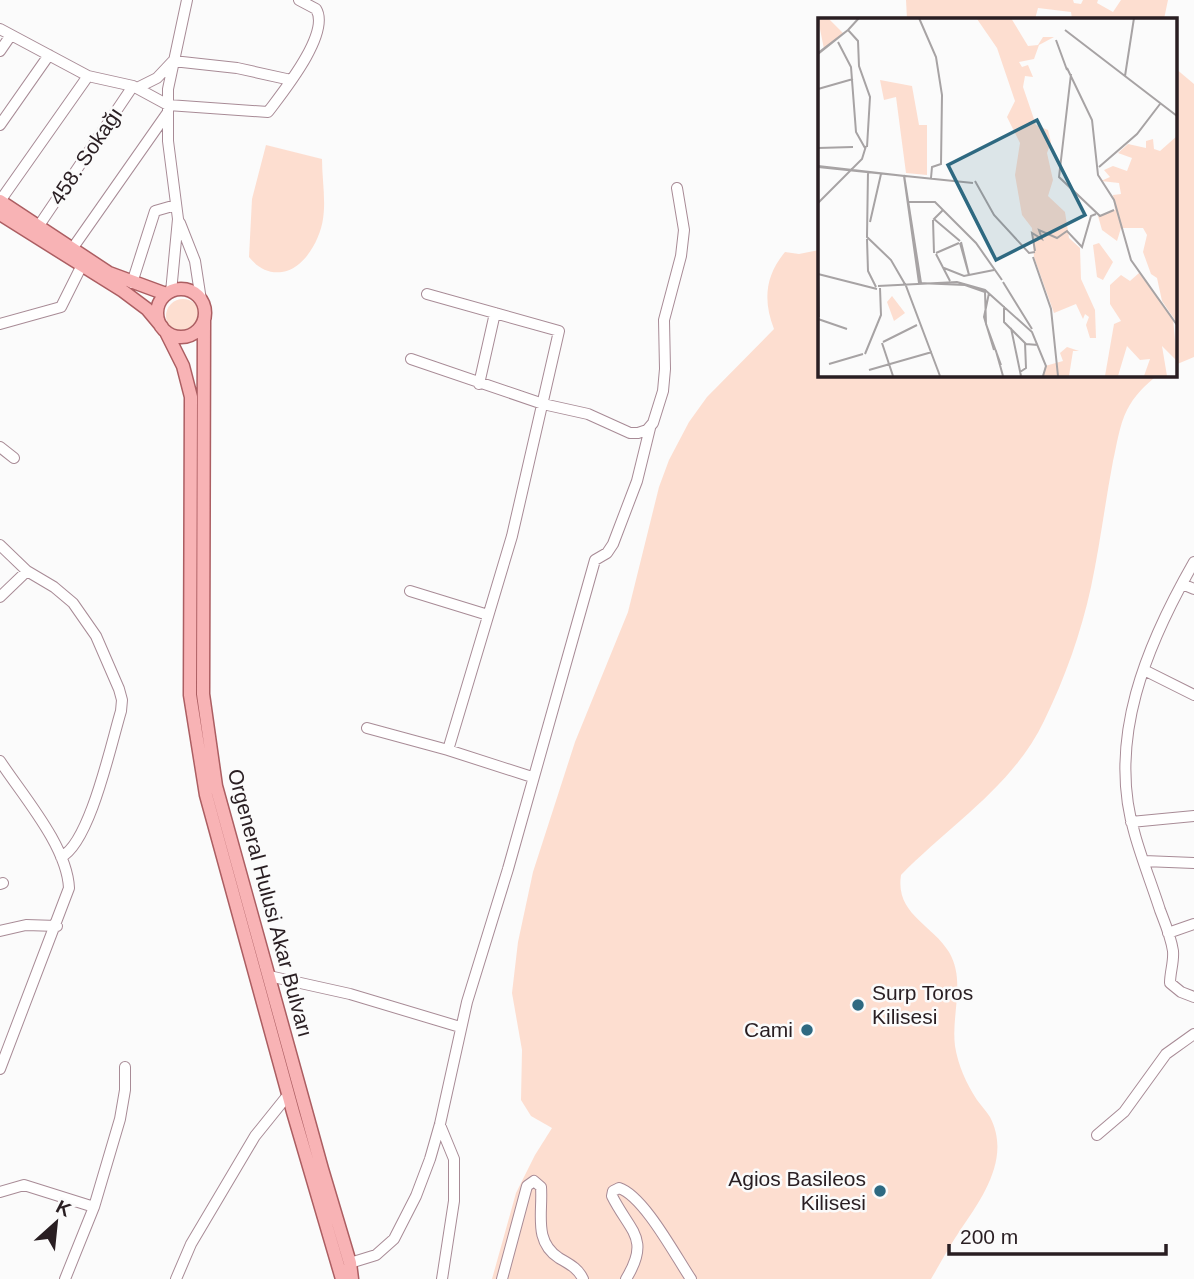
<svg xmlns="http://www.w3.org/2000/svg" width="1194" height="1279" viewBox="0 0 1194 1279" font-family="Arial,sans-serif">
<style>
.green{fill:#fdded0}
.lines{fill:none;stroke-linecap:round;stroke-linejoin:round}
.minor-casing{stroke:#a88b96;stroke-width:12}
.major-casing{stroke:#ac5e62;stroke-width:15}
.minor{stroke:#fff;stroke-width:10}
.major{stroke:#f8b3b5;stroke-width:12}
.poi-dot{fill:#2e6981;stroke:#fbfbfb;stroke-width:2.5}
.labels{text-anchor:middle;stroke-width:5;stroke-linejoin:round;paint-order:stroke}
.street-label{font-size:21px;fill:#291e22;stroke:#fbfbfb}
.poi-label{font-size:21px;fill:#291e22;stroke:#fbfbfb;text-anchor:end}
.inset-road{fill:none;stroke:#a7a3a4;stroke-width:2}
.view{fill:#2e6981;fill-opacity:0.15;stroke:#2e6981;stroke-width:3.5}
.inset-edge{fill:none;stroke:#291e22;stroke-width:3.5}
</style>
<rect width="100%" height="100%" fill="#fbfbfb"/>
<path class="green" d="M906,0H1073L1074,3L1081,4L1083,0H1098L1097,3L1113,12L1121,0H1168L1164,19H1072L1071,12L1038,8L1035,19H907Z
M1175,68L1194,84V357L1175,365Z
M266,145L322,159C322,179 326,200 323,219C320,240 304,269 282,272C268,274 257,267 249,257L252,199Z
M819,250L820,374L1158,375C1145,385 1134,396 1127,410C1119,426 1117,444 1113,461C1105,503 1100,545 1091,587C1081,633 1065,678 1044,721C1013,786 950,825 901,875C895,914 932,924 949,952C966,981 951,1014 955,1046C958,1065 966,1083 977,1100C981,1105 986,1111 990,1117C1011,1157 983,1197 961,1229C950,1245 941,1262 931,1279H492L516,1193L535,1155L552,1128L531,1116L521,1100L522,1050L512,993L518,942L533,872L575,742L628,612L659,487L669,460L689,422L707,397L774,329C763,301 765,276 785,252L799,254Z
M166 316a17 17 0 1 1 34 0a17 17 0 1 1-34 0Z"/>
<g class="lines">
<g class="minor-casing">
<path id="minor" d="M0,29L88,76L133,86L168,105L268,112C283,92 331,33 316,9L299,0
M0,51L11,35
M137,88L157,78L173,61L237,68L291,80
M0,125L49,55
M0,201L88,76
M180,223L195,261L201,300
M38,227L133,86
M72,249L168,112
M132,283L155,211L176,205
M171,292L178,219L168,141V89L187,0
M427,294L559,331L512,536L448,750
M0,324L61,307L82,265
M411,359L543,404L588,414L630,433H638L647,430L653,423L663,391L665,369L664,320L681,256L684,230L677,188
M479,384L495,313
M0,447L14,458
M0,545L27,571L54,587L73,603L96,636L119,689L122,700L121,711C111,744 90,843 61,857
M1194,562C1147,644 1106,740 1135,835C1142,860 1152,885 1160,910C1165,923 1171,937 1173,951C1174,962 1170,972 1170,983L1181,992L1194,997
M1182,584L1194,589
M410,591L488,615
M0,597L27,571
M1144,670L1194,695
M367,728L448,750L532,777
M0,761C23,796 67,846 69,888L0,1069
M1131,822L1194,816
M1144,861L1194,863
M0,884L3,883
M0,931L26,925L57,926
M1168,933L1194,924
M269,976L350,994L460,1027
M440,1125L454,1159V1201L442,1279
M1097,1135L1124,1112L1166,1054L1194,1034
M0,1192L24,1185L94,1207
M350,1263L376,1255L394,1239L416,1196L430,1159L440,1124L467,1002L508,869L595,560L607,553L613,544L637,481L650,428
M65,1279L94,1207L120,1119L125,1090V1067
M176,1279L191,1244L255,1136L288,1095
M502,1279L527,1186L534,1181L541,1187C543,1213 533,1241 559,1258C569,1264 578,1268 583,1279
M626,1279C651,1238 630,1232 612,1196L613,1191L619,1188C644,1196 676,1257 691,1279"/>
</g>
<g class="major-casing">
<path id="major" d="M0,201L109,273L166,294
M0,214L123,291L147,309L162,327
M157 313a24 24 0 1 1 48 0a24 24 0 1 1-48 0Z
M204,320L203,694L216,786L322,1169L350,1263L352,1279
M166,332L183,366L191,397L190,695L206,795L293,1112L342,1279"/>
</g>
<use href="#minor" class="minor"/>
<use href="#major" class="major"/>
</g>
<g class="poi-dot">
<circle cx="858" cy="1005" r="7"/>
<circle cx="807" cy="1030" r="7"/>
<circle cx="880" cy="1191" r="7"/>
</g>
<g class="labels">
<g class="street-label">
<text transform="translate(86 156) rotate(-56)" y="7">458. Sokağı</text>
<text transform="translate(270 903) rotate(75)" y="7">Orgeneral Hulusi Akar Bulvarı</text>
</g>
<g class="poi-label">
<text x="872" y="1000" text-anchor="start">Surp Toros<tspan x="872" dy="24">Kilisesi</tspan></text>
<text x="793" y="1037">Cami</text>
<text x="866" y="1186">Agios Basileos<tspan x="866" dy="24">Kilisesi</tspan></text>
</g>
</g>
<g transform="translate(818 18)">
<rect width="359" height="359" fill="#fbfbfb"/>
<path d="M10,0L25,15L6,31L0,1ZM193,0L210,28L220,27L225,19H236L221,27L216,41L201,44L204,49L210,47L215,59L207,58L205,69L218,107L230,112L233,124L229,135L235,162L230,178L247,194L251,220L262,230L263,261L277,292L278,320H272L268,307L271,299L267,296L265,301L258,286L236,295L216,239L214,210L204,197L197,157L202,125L189,99L197,83L179,30L159,1ZM62,62L94,68L101,107H109V157L88,155L78,79L66,82ZM359,118V305L344,283L339,260L333,256L325,234L329,217L325,210H303L299,223L284,212L280,198L297,192L295,177L303,176L301,165L283,163L292,159L286,152L295,148L309,153L314,140L300,135L310,126L328,130V123L335,121L336,131L342,133ZM281,225L295,244L285,262L279,259L275,227ZM321,255L355,300L359,343L344,328L349,358H326L332,341L322,342L309,328L300,358H287L296,306L303,303L292,286V267L303,257L312,263ZM74,278L87,295L76,303L69,284ZM249,329L261,333H255L251,358H225L227,348L245,343L242,335Z" fill="#fdded0"/>
<path class="inset-road" d="M41,0L30,12L40,23L41,48L52,79L49,129M101,0L118,39L124,77L123,146L114,149L113,160M247,12L359,98M238,22L249,52M20,24L33,49L38,114L47,130M0,35L30,12L0,36M249,50L274,102L280,157L296,182L313,242L359,307M253,56L241,159L282,198L296,192M307,58L316,0M0,71L35,61M0,130L35,129M0,148L86,158L101,265L147,267L167,274L168,306L183,347M0,149L155,165M281,149L319,116L342,86M50,153L49,219L73,242L88,268L122,358M86,157L103,265M157,163L176,197L211,235L217,234M91,184H117L158,225L184,262M0,185L44,141L48,128M125,192L116,201L142,223M115,202L116,235M52,204L63,156M49,221L50,253L58,269M142,225L151,257L143,224M217,233L214,215L224,221L221,212L239,220L249,213L264,229L273,198L278,196M118,235L141,225M118,236L132,263M215,239L233,291L240,358M126,250L146,258L176,252M0,256L59,271M0,258L1,299M185,264L214,311M60,268L139,264L167,272L214,314L228,348L225,358M171,275L166,299L176,332M186,288V304L208,326L220,327M0,301L29,311M193,310L203,358M65,324L99,307M64,325L75,358M178,333L185,358M47,336L63,297L62,270M11,346L45,336M51,352L114,334M202,354L208,350L207,325"/>
<path class="view" d="M219,102L267,197L178,242L130,147Z"/>
<rect width="359" height="359" class="inset-edge"/>
</g>
<g transform="translate(56 1223) rotate(27)" stroke="#fbfbfb" stroke-width="5" paint-order="stroke">
<path d="M0-5L12 26L0 18L-12 26Z" fill="#291e22"/>
<text y="-10" font-size="19" font-weight="bold" text-anchor="middle" fill="#291e22">K</text>
</g>
<path d="M949 1244v10h217v-10" fill="none" stroke="#291e22" stroke-width="3.5"/>
<text x="960" y="1244" font-size="21" fill="#291e22" stroke="#fbfbfb" stroke-width="5" paint-order="stroke">200 m</text>
</svg>
